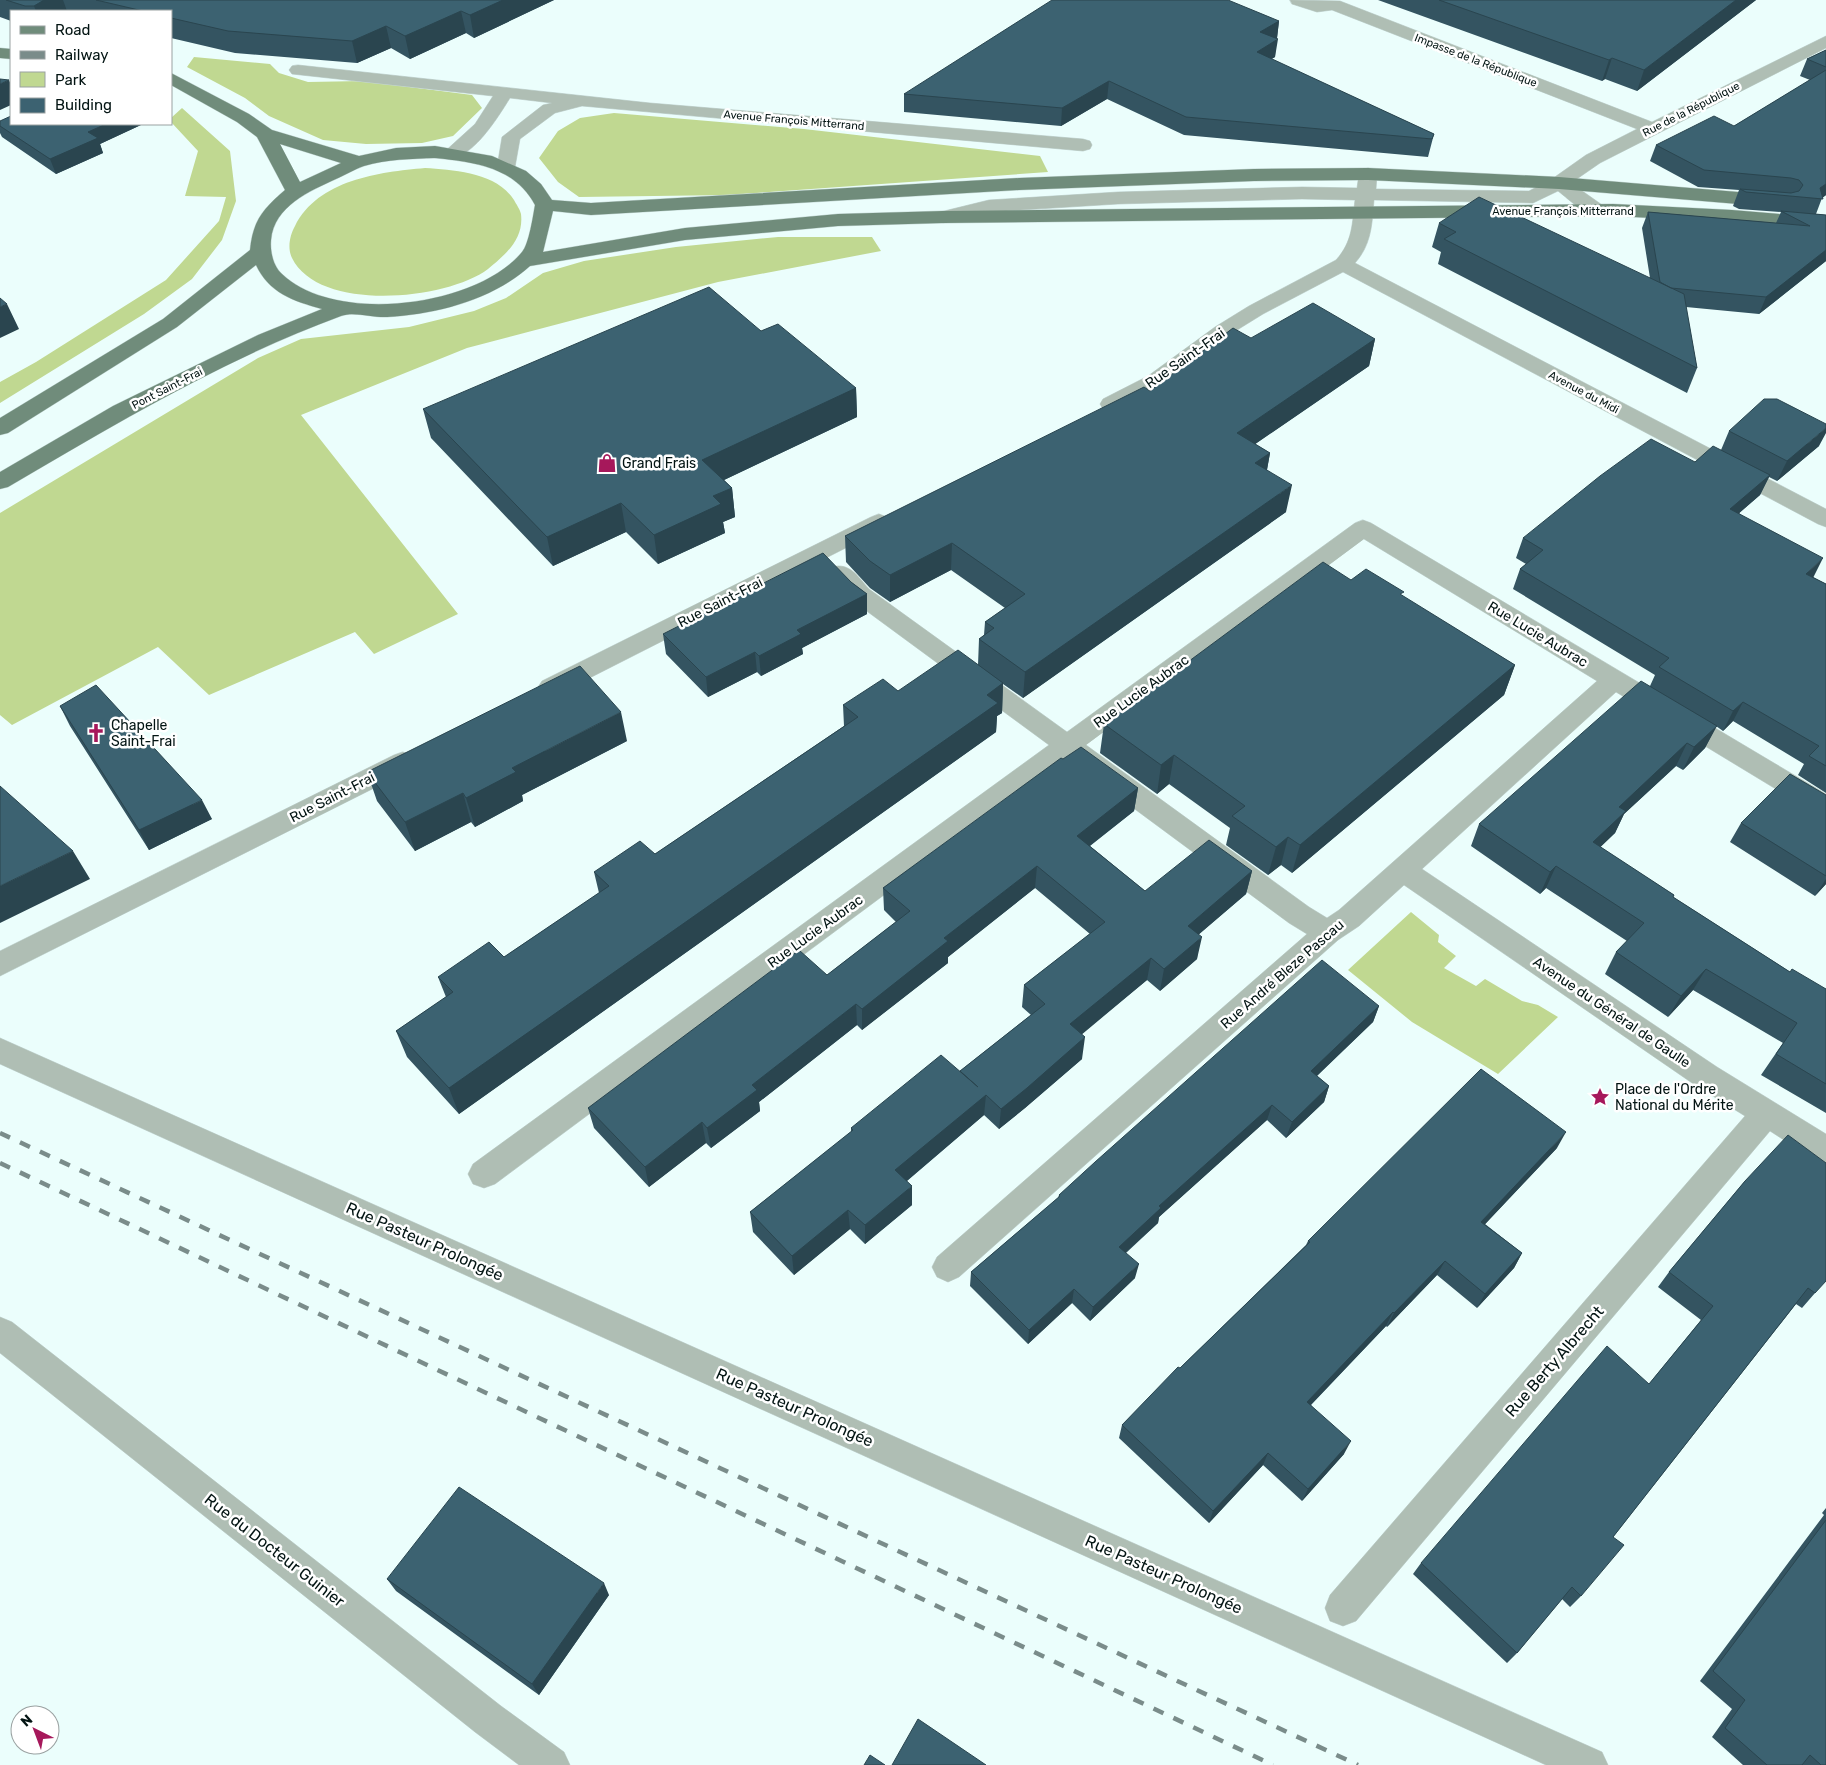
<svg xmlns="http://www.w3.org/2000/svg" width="1826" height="1765" viewBox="0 0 1826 1765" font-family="Rubik,sans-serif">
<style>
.green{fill:#c0d891}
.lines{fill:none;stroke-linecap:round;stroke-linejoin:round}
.minor-casing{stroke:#c6d9d7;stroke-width:1}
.major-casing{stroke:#c6d9d7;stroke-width:1}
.minor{fill:#afbeb4;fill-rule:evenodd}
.major{fill:#708c7b;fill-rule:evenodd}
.rail{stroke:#7a8c8a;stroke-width:4.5;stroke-dasharray:11 11;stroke-linecap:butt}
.wall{fill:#345461}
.shaded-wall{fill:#2a454f}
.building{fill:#3c6271;stroke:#2a454f}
.labels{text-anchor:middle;stroke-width:5;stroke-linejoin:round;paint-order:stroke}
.far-street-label{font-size:11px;fill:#031413;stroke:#fff}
.street-label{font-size:14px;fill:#031413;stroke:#fff}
.poi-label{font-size:14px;fill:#031413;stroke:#fff;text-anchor:start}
.near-street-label{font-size:16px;fill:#031413;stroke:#fff}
</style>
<rect width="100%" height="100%" fill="#ebfefc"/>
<path class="green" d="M194,57L270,64L279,73L308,82L363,81L472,95L482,108L453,136L422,143L366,144L323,140L269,116L245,98L187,67Z
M182,108L230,151L236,201L222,240L192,279L144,314L0,403V382L36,362L166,280L219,221L226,197L185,196L198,151L171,122V118Z
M614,113L804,129L1040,156L1048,172L729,195L579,197L558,182L539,158L558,131L580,118Z
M425,168C454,170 496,172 514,200C516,204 520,209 521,214C524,239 506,254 488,269C447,300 319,313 292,258C287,248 290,235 295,226C318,180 379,172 425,168Z
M778,237H872L881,251L718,282L467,348L301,415L458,614L374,654L355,632L209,695L158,647L12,725L0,715V513L258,358L301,339L409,327L474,311L506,298L543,273L584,261L676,247Z
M1411,912L1439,935L1438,942L1456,956L1444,968L1476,986L1485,979L1522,1001L1538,1005L1558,1017L1498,1074L1412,1022L1348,970Z"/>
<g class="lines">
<g class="minor-casing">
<path id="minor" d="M1290,0L1340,1L1652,122L1826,36V48L1600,163L1571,183L1605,207L1608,211L1605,215C1588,219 1571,201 1558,191L1533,203L1374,200C1372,223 1372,244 1355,263L1826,509V527L1818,524L1343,272L1263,314L1229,335L1164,386L1119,409L1111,411L1103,409L1100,404L1103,399L1148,376L1215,327L1249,306L1336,260C1353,241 1352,224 1355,200L1302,199L1118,204L989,212L943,223L936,221L933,217L936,213L989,200L1118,192L1302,187L1357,188L1359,174L1361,170L1368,168L1375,170L1377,174L1376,189L1529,191L1552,179L1586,155L1637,129L1332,10L1317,12L1292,4Z
M298,65L650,103L1083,139L1090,141L1092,145L1090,149L1083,151L582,106L555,113L520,139L515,167L513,171L506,173L499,171L497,167L502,137L543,105L552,103L510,98C498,117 470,164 444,158L442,154L475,124L493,96L292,74L289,70L292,66Z
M879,514L887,517L891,522L887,527L560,693L551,696L542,693L538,687L542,681L871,517Z
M1363,520L1371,523L1826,794V817L1817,814L1616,692L1422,869L1717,1067L1826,1134V1164L1815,1160L1770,1131L1356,1621L1343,1626L1330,1621L1325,1608L1330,1595L1745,1116L1695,1085L1404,885L1359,926L1338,940L959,1277L948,1282L937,1277L932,1267L937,1257L1307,934L1289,923L1067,759L495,1184L484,1188L473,1184L468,1174L473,1164L1049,745L853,601L828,573L832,567C850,562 858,577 869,589L1067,732L1355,523ZM1364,539L1597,681L1339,910L1327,918L1309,907L1086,745Z
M403,752L412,755L416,762L412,769L0,976V951L394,755Z
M0,1038L1602,1752L1608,1765H1546L0,1064Z
M0,1317L12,1322L501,1706L564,1752L570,1765H519L475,1732L0,1353Z"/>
</g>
<g class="major-casing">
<path id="major" d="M0,48L11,49V59L0,58Z
M171,73L249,114L272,130L359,156L396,148L435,146L492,156L526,171L541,184L552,200L591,203L1019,178L1254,169L1368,168L1559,177L1774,195L1781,197L1784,201L1781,205L1774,207L1559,189L1368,180L1254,181L1019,190L591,215L553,211L543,252L685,228L838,214L943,211L1613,204L1732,210L1826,218V230L1732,222L1613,216L943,223L838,226L685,240L530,266C492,300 437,314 387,317C373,318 354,311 341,316C224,359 115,424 8,487L0,489V472L113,406L258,335L322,309C293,301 269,293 256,265L177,327L8,433L0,435V418L163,319L250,250C253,220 263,209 285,190L257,137L237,122L171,85ZM280,144L341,163L300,182ZM435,158C474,162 515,167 535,205C533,216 529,244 522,252C477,307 335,325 282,274C273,266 270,251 271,240C274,206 310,191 336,179C345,175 355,169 364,166C387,159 411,159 435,158Z"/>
</g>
<use href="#minor" class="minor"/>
<use href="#major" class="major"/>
<path class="rail" d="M0,1133L1358,1765
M0,1163L1273,1765"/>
</g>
<path class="wall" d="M0,0H554L474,38L466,33L410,59L391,48L357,63L235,53L171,38V11H11V21L0,17Z
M1378,0H1756L1637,91L1605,79L1602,81Z
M1279,21L1277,38L1276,39L1275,57L1271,59L1434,134L1428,157L1184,135L1107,99L1061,126L904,112V94Z
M1826,50V195L1822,198L1816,214L1826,215V261L1759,314L1686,307L1697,368L1687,393L1438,264L1441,252L1432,247L1439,223L1650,278L1642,228L1648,212L1776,223L1781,212L1739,209L1733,206L1739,190L1698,187L1650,161L1656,145L1734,126L1810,80L1800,76L1807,59Z
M0,121L11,124H143L100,144L103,153L56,174L2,137L0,133Z
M761,331L856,388L857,417L724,480L732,488L735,517L723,522L725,533L658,564L626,532L553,566L431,438L423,409Z
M1251,338L1375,339L1369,366L1255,444L1270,453L1267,470L1286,512L1023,698L1003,684L1002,713L997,716L996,732L459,1114L407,1057L396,1031L446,997L438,977L504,957L599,893L594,872L655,854L844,726L843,705L898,691L978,665L979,639L984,635L985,622L1005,608L951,570L890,602L870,588L846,562L845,536L1150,391Z
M1729,431L1819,446L1777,481L1769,477L1760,495L1739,513L1813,577L1826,584V793L1798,775L1804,764L1733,721L1723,731L1716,726L1705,748L1683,770L1676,766L1624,814L1615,833L1600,847L1674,895L1673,897L1790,972L1826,989V1113L1761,1075L1783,1043L1693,990L1668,1017L1605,974L1616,952L1627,941L1546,888L1540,894L1471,846L1479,824L1650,686L1655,675L1513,589L1520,569L1526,564L1516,558L1523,538L1721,450Z
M1351,580L1402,596L1515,665L1504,695L1292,873L1281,865L1268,875L1226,845L1230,828L1169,784L1157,794L1100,753L1104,724Z
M851,582L867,594V614L802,648L803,654L761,676L757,672L708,697L666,654L663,634Z
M60,706L212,819L149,850L70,726Z
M627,741L522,795L523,801L475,827L471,822L415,851L377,801L367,772Z
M1063,759L1138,788L1134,811L1090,846L1145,891L1252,871L1246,894L1199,934L1197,959L1160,991L1147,980L1081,1034L1082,1059L1025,1108L999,1129L984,1115L907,1181L912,1205L865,1244L850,1229L794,1275L753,1232L750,1212L851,1132V1128L960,1071L1031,1015L1022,1007L1024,985L1090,934L1035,888L948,957V963L862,1030L857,1025L759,1102L760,1111L711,1148L706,1143L649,1187L594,1128L588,1108L827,975L896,922L884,910L883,888Z
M1826,795V884L1815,896L1730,842L1741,823Z
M1379,1006L1373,1022L1317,1076L1329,1086L1324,1102L1286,1138L1267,1120L1159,1217L1158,1223L1126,1253L1135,1278L1090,1321L1072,1303L1028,1344L970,1286L971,1272L1058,1198L1059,1195Z
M1557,1148L1485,1224L1522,1253L1514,1268L1477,1308L1437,1275L1387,1327L1386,1326L1311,1405L1344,1454L1302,1501L1263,1465L1209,1523L1119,1438L1122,1425L1180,1368L1306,1245L1308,1241Z
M1745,1181L1815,1293L1802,1308L1796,1304L1613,1537L1581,1596L1570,1607L1562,1599L1517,1653L1507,1663L1413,1574L1421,1563L1649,1384L1701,1320L1658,1287L1669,1272Z
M1826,1508V1765H1743L1712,1737L1732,1709L1700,1681L1824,1515L1822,1513Z
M387,1579L609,1595L539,1695L396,1591Z"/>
<path class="shaded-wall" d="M44,0H63L67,11H36L34,6Z
M503,0H554L474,38L470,15Z
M1736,0H1756L1637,91L1644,70Z
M461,11L466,33L410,59L405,36Z
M1279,21L1277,38L1257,49L1260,32Z
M386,26L391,48L357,63L352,41Z
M1278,39L1275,57L1254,70L1257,52Z
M1612,58L1605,79L1602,81L1609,60Z
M9,80L11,85V105L0,110V84Z
M1109,81L1107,99L1061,126L1062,108Z
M106,124H143L100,144L103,153L56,174L50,159L88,132Z
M1826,184V195L1822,198L1820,188Z
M1826,250V261L1759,314L1766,297Z
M7,304L19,329L0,338V307Z
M1375,339L1369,366L1232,460L1237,433Z
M856,388L857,417L705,489L702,460Z
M1826,428V433L1819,446L1777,481L1787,461Z
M1270,453L1265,480L1255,463Z
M1770,475L1760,495L1721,529L1730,509Z
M1292,485L1286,512L1023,698L1025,672Z
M732,488L735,517L723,522L725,533L658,564L654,535L713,496Z
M621,503L626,532L553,566L547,537Z
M952,543L951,570L890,602V575Z
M1823,558L1813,578L1806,574Z
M867,594V614L802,648L803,654L761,676L759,656L797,630Z
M755,652L757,672L708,697L706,677Z
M1515,665L1504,695L1292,873L1300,845Z
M1003,683L1002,713L997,716L996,732L459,1114L449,1088Z
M1743,702L1733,721L1723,731L1733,711Z
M621,712L627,741L522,795L523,801L475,827L466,798L512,768Z
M1717,726L1705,748L1683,770L1694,747Z
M1687,743L1676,766L1624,814L1615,833L1583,864L1593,842L1619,807Z
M1174,755L1169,784L1157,794L1161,765Z
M1138,788L1134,811L1074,858L1077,836Z
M463,793L471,822L415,851L405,822Z
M202,800L212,819L149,850L139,830Z
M1288,837L1281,865L1268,875L1276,847Z
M73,851L90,879L0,923V886Z
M1037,866L1035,888L948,957V963L862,1030V1009L944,938Z
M1556,866L1546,888L1540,894L1550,872Z
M1252,871L1246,894L1183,948L1188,926Z
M1826,879V884L1815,896Z
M1202,937L1197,959L1160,991L1164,969Z
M1151,958L1147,980L1068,1046L1070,1024Z
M1706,969L1693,990L1668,1017L1681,996Z
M856,1004L857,1025L759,1102L760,1111L711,1148L707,1128L752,1085Z
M1379,1006L1373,1022L1306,1086L1311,1071Z
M1085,1037L1082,1059L1025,1108L999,1129L1001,1109Z
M1329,1086L1324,1102L1286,1138L1292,1122Z
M986,1095L984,1115L896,1190L895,1170Z
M1272,1105L1267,1120L1159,1217L1158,1223L1116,1261L1119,1247L1159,1206Z
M702,1122L706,1143L649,1187L645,1167Z
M1566,1132L1557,1148L1473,1237L1481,1222Z
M912,1186V1205L865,1244V1225Z
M848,1210L850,1229L794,1275L792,1256Z
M1522,1253L1514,1268L1477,1308L1485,1294Z
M1445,1261L1437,1275L1387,1327L1394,1313Z
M1139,1264L1135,1278L1090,1321L1093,1307Z
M1074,1289L1072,1303L1028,1344L1029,1330Z
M1393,1312L1386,1326L1301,1415L1307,1402Z
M1351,1441L1344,1454L1302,1501L1308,1489Z
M1268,1453L1263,1465L1209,1523L1213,1511Z
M604,1583L609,1595L539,1695L532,1684Z"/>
<path class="building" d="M6,0H44L34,6H25Z
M96,0H503L470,15L461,11L405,36L386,26L352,41L228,31L171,18V11H143Z
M1052,0H1228L1279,21L1260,32L1278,39L1257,52L1434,134L1432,139L1186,117L1109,81L1062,108L904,94Z
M1439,0H1736L1644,70L1612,58L1609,60Z
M1826,50V67L1807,59Z
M1826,70V184L1820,188L1823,199L1746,192L1740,189L1791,193L1799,191L1803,185L1799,180L1791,178L1704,170L1656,145L1714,116L1734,126Z
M0,79L9,80L0,84Z
M11,116V124H106L88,132L98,138L50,159L0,126V121Z
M1479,197L1684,294L1697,368L1444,239L1456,232L1439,223Z
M1781,211L1826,215V250L1766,297L1671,288L1660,282L1648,212L1810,226Z
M709,287L761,331L778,324L856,388L702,460L732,488L713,496L721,504L654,535L621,503L547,537L423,409Z
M0,298L7,304L0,307Z
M1313,303L1375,339L1237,433L1270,453L1255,463L1292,485L1025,672L979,639L994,628L985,622L1025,594L952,543L890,575L870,561L845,536L1144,387L1150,391L1233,328L1251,338Z
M1764,399H1777L1826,424V428L1787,461L1729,431Z
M1651,439L1695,462L1713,446L1770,475L1730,509L1823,558L1806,574L1826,584V766L1809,756L1819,746L1743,702L1733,711L1659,667L1669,658L1520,569L1543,550L1523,538L1600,476Z
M823,553L851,582L867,594L797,630L801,634L759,656L755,652L706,677L663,634Z
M1323,562L1351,580L1366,569L1404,592L1400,594L1515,665L1300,845L1288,837L1276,847L1232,816L1245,806L1174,755L1161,765L1104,724Z
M958,650L1003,683L987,695L998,703L449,1088L396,1031L453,992L438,977L489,942L504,957L609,886L594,872L640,841L655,854L858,717L843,705L883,679L898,691Z
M580,666L621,712L512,768L516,772L466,798L463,793L405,822L367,772Z
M1641,681L1717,726L1694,747L1687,743L1619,807L1626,811L1593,842L1674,895L1673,897L1790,972L1792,969L1826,989V1084L1776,1054L1797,1023L1706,969L1681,996L1616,952L1644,923L1556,866L1550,872L1479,824Z
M96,685L202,800L139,830L60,706Z
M1081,747L1138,788L1077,836L1145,891L1209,840L1252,871L1188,926L1202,937L1164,969L1151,958L1070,1024L1085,1037L1027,1088L1001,1109L986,1095L895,1170L912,1186L865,1225L848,1210L792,1256L750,1212L853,1130L851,1128L941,1055L978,1087L960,1071L1045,1004L1024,985L1105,922L1037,866L944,938L948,941L862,1009L856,1004L752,1085L757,1090L707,1128L702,1122L645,1167L588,1108L799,950L827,975L910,911L883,888L1061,758L1063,759Z
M1790,774L1826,795V876L1741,823Z
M0,786L73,851L0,886Z
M1322,960L1379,1006L1311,1071L1329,1086L1292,1122L1272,1105L1159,1206L1161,1208L1119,1247L1139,1264L1093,1307L1074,1289L1029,1330L971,1272L1060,1196L1059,1195L1095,1162Z
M1481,1069L1566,1132L1481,1222L1522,1253L1485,1294L1445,1261L1394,1313L1393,1312L1307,1402L1351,1441L1308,1489L1268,1453L1213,1511L1122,1425L1178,1367L1180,1368L1310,1242L1308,1241Z
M1788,1135L1826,1163V1281L1815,1293L1808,1288L1613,1537L1624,1545L1581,1596L1572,1587L1517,1653L1421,1563L1607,1346L1649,1384L1713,1306L1669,1272L1745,1181Z
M459,1487L604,1583L532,1684L387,1579Z
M1826,1520V1765H1821L1810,1755L1802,1765H1767L1725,1728L1745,1700L1713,1671Z
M918,1719L986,1765H892Z
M870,1755L885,1765H864Z"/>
<defs>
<g id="shop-bare" transform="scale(1.5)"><path d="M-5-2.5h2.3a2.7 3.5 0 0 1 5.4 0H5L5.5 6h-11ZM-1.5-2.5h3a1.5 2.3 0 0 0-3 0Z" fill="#a6185b" stroke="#fff" stroke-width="2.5" paint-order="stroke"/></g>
<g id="church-bare" transform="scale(1.5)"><path d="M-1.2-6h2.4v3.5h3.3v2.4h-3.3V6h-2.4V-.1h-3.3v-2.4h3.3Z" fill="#a6185b" stroke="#fff" stroke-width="2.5" paint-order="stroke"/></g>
<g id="sight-bare" transform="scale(1.5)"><path d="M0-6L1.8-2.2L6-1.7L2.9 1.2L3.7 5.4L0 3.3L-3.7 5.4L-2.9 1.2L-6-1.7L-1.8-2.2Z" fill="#a6185b" stroke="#fff" stroke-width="2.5" paint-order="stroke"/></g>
</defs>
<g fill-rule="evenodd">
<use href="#shop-bare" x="607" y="463"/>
<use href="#church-bare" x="96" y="733"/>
<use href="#sight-bare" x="1600" y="1097"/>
</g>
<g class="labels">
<g class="far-street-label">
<text transform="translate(1476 60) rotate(21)" y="4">Impasse de la République</text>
<text transform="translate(1691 109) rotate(-27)" y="4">Rue de la République</text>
<text transform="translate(794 120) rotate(5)" y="4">Avenue François Mitterrand</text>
<text x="1563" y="215">Avenue François Mitterrand</text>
<text transform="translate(167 388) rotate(-27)" y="4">Pont Saint-Frai</text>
<text transform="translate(1584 392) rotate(28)" y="4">Avenue du Midi</text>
</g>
<g class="street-label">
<text transform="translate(1185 358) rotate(-35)" y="5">Rue Saint-Frai</text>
<text transform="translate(720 602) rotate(-27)" y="5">Rue Saint-Frai</text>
<text transform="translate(1538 634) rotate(31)" y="5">Rue Lucie Aubrac</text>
<text transform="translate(1141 691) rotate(-36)" y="5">Rue Lucie Aubrac</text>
<text transform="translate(332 797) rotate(-27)" y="5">Rue Saint-Frai</text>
<text transform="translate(815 931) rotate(-36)" y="5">Rue Lucie Aubrac</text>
<text transform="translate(1282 974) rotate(-41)" y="5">Rue André Bleze Pascau</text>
<text transform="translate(1612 1012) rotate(34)" y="5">Avenue du Général de Gaulle</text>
</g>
<g class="poi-label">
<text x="622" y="468">Grand Frais</text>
<text x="111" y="730">Chapelle<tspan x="111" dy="16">Saint-Frai</tspan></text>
<text x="1615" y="1094">Place de l'Ordre<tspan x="1615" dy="16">National du Mérite</tspan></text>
</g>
<g class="near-street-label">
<text transform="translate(425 1241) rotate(24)" y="6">Rue Pasteur Prolongée</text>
<text transform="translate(1554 1361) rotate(-49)" y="6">Rue Berty Albrecht</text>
<text transform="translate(795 1407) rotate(24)" y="6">Rue Pasteur Prolongée</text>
<text transform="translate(275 1550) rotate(38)" y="6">Rue du Docteur Guinier</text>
<text transform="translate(1164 1574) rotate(24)" y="6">Rue Pasteur Prolongée</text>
</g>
</g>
<rect x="10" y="10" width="162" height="115" fill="#ffffff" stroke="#9aa1a1"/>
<rect x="20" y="26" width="25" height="8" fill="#708c7b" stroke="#9aa1a1"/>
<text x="55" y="35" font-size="15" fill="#031413">Road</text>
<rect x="20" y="51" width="25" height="8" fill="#7a8c8a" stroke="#9aa1a1"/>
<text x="55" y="60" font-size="15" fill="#031413">Railway</text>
<rect x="20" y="72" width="25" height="15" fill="#c0d891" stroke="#9aa1a1"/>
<text x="55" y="85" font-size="15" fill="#031413">Park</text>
<rect x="20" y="98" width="25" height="15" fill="#3c6271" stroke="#9aa1a1"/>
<text x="55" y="110" font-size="15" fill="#031413">Building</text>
<g transform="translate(35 1730) rotate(318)"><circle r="24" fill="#ffffff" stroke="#9aa1a1"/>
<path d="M0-4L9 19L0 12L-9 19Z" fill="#a6185b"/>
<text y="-8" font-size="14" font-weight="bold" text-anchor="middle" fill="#031413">N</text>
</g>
</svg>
